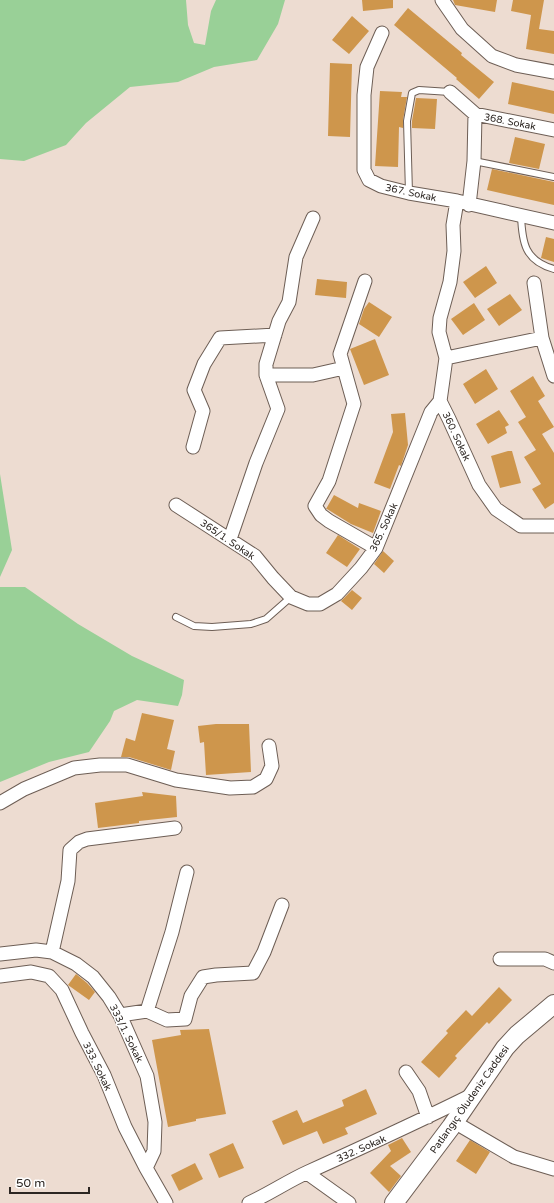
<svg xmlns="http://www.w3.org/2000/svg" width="554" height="1203" viewBox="0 0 554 1203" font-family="'Varela Round',sans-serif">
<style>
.green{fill:#99d097}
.building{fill:#ce964c}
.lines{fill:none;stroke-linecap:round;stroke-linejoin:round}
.lane-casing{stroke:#6d5e55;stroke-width:8}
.street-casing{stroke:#6d5e55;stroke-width:15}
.secondary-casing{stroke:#6d5e55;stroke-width:20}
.lane{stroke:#fff;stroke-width:6}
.street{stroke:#fff;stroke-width:13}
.secondary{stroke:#fff;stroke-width:18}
.labels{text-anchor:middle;stroke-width:3;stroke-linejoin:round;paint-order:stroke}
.street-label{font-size:10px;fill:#2c2622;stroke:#fff}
</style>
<rect width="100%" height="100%" fill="#eddcd1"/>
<path class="green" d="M0,0H186L188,25L194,43L205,45L211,11L216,0H285L278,24L257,60L214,67L178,82L130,87L86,123L66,145L24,161L0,159Z
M0,474L12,550L0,577Z
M0,587H25L78,624L132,656L184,680L182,695L178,706L137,700L114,711L110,721L89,752L49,762L0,782Z"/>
<path class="building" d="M362,0H393V8L363,11Z
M453,0H497L495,12L455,5Z
M513,0H544L539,29L554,31V54L526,49L531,15L511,11Z
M408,8L462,53L461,55L494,82L479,99L456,79L457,78L394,25Z
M352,16L369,31L349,54L332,40Z
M330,63L352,64L350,137L328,136Z
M512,82L554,91V114L508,104Z
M380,91L402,92L401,97H407L403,120V128L399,127L398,167L375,166Z
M416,98L437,99L435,129L412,128V121Z
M515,137L545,144L539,169L509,163Z
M492,169L554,182V205L487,190Z
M546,237L554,239V262L541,258Z
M486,266L497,283L475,298L463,282Z
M317,279L347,282L346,298L315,295Z
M510,294L522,310L499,326L487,309Z
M369,302L392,317L379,337L359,324L364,309Z
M474,303L485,320L463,335L451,319Z
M375,339L389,375L364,385L350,349Z
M486,369L498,389L475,404L463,384Z
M533,376L545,396L538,401L554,427L542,434L554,453V503L545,509L532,489L541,484L524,457L536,450L518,422L526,417L510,391Z
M499,410L509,425L505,427L507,433L488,444L476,424Z
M405,413L408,445L401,466L399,465L390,489L374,483L393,432L391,414Z
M508,451H512L521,483L500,488L491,456Z
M334,495L358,508L359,503L381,511L373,533L351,524L327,509H326Z
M338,535L360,549L347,567L326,553Z
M383,551L394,561L384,573L374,564Z
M352,590L362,598L352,610L341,601Z
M142,713L174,720L167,749L175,751L171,770L129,757H121L126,738L135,741Z
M216,724H249L251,772L206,775L204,742L200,743L198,726Z
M142,792L176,796L177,817L139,821V823L98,828L95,803L143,796Z
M76,974L87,983L95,992L89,1000L68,985Z
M499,987L512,1000L489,1024L487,1022L455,1056L457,1058L439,1078L421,1062L448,1033L446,1031L466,1010L472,1016Z
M209,1029L226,1114L196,1119V1121L168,1127L152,1040L181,1035L180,1030Z
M366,1089L377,1114L345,1128L348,1134L323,1144L317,1131L283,1145L272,1121L297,1110L303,1123L344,1106L342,1100Z
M402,1138L411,1152L390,1166L401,1176L389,1192L370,1173L391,1151L388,1145Z
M470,1140L490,1152L476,1174L456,1161Z
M233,1143L244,1168L219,1178L209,1154Z
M195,1163L203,1179L179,1191L171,1175Z"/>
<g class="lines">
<g class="lane-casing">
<path id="lane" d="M474,161L554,177
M409,193L407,121L412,93L419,90L450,92
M521,215C522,243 525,261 554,269
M176,617L194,626L212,627L251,624L266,619L291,597"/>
</g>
<g class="street-casing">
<path id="street" d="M442,0L462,29L492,56L516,65L554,72
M382,33L367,67L364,95V170L369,180L381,186L409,193L457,201L554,223
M450,92L475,114L554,130
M457,201L453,225L454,251L450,282L440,318L439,332L446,358L440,401L449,419L479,485L496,509L521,526H554
M469,205L474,161L475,114
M365,281L340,354L354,404L329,481L315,506L321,515L329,521L376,548
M534,283L542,338L554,376
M446,358L542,338
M266,375H313L344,368
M193,447L203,411L194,390L204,364L220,338L275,335
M176,505L255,556L273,578L291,597L308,604H320L337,594L361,568L376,548L431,412L440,401
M230,539L256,463L278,409L266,375V364L279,321L289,302L296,257L313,218
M0,803L24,789L74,768L100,765H127L176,780L230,788L253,787L266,779L272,766L269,746
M52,952L68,881L70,850L79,842L87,839L175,828
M0,954L36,950L52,952L76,964L93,977L109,997L120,1015L147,1076L155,1122L154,1151L146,1168
M500,959H545L554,963
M0,976L31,972L49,976L62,990L82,1033L104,1075L125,1127L146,1168L166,1203
M147,1011L172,932L187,872
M120,1015L147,1011L167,1020L185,1019L191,996L203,977L216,975L253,973L264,952L282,905
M406,1072L419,1091L428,1117
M461,1126L514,1157L554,1169
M307,1173L349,1203
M249,1203C269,1194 288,1181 308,1172C363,1147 418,1122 472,1095"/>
</g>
<g class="secondary-casing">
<path id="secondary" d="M394,1203L451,1127L505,1048L517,1035L554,1004"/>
</g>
<use href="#lane" class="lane"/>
<use href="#street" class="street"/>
<use href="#secondary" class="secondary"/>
</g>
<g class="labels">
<g class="street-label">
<text transform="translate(510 121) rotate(11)" y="4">368. Sokak</text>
<text transform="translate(411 192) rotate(12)" y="4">367. Sokak</text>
<text transform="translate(457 436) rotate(65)" y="4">360. Sokak</text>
<text transform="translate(383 527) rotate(-65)" y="4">365. Sokak</text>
<text transform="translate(228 539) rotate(34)" y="4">365/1. Sokak</text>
<text transform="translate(127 1033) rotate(64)" y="4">333/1. Sokak</text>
<text transform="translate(98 1066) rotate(64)" y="4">333. Sokak</text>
<text transform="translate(469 1099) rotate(-55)" y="4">Patlangıç Öludeniz Caddesi</text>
<text transform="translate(361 1148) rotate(-24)" y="4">332. Sokak</text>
</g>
</g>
<path d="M10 1187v6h79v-6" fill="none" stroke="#2c2622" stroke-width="2"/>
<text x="16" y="1187" font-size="12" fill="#2c2622" stroke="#ffffff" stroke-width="3" paint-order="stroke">50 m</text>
</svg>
